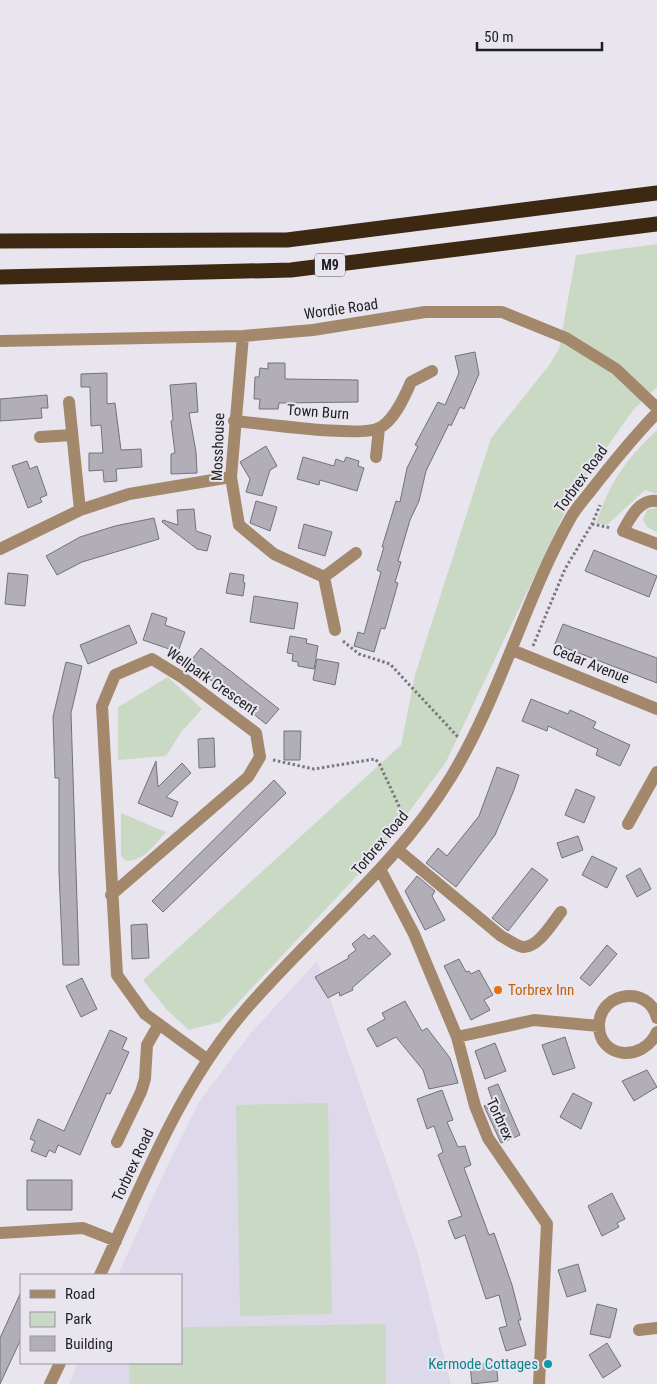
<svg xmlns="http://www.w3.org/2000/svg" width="657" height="1384" viewBox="0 0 657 1384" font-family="'Roboto Condensed',sans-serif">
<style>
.built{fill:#ded9ea}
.green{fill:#cad9c3}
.building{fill:#b1aeb8;stroke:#737179}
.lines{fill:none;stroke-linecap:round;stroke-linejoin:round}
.path{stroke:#7a787e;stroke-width:3;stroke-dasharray:2.5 2.5;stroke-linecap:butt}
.minor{stroke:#a3886b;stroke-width:12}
.highway{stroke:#3d2912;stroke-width:15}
.food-dot{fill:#e8710a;stroke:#e8e5ef;stroke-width:2}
.culture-dot{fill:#0f9aa8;stroke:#e8e5ef;stroke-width:2}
.labels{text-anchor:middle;stroke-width:4;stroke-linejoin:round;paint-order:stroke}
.shield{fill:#e8e5ef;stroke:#5b5a5f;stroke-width:1}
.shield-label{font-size:14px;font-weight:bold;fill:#1f1e21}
.street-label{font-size:15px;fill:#1f1e21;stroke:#e8e5ef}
.food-label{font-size:15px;fill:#c56008;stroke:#e8e5ef;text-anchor:start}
.culture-label{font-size:15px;fill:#0d838f;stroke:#e8e5ef;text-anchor:end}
</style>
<rect width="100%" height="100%" fill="#e8e5ef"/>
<path class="built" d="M317,961L418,1254L451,1384H69L78,1363H181V1275H118L164,1173L199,1102L250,1034Z"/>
<path class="green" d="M657,244V387L634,409L574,493L446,762L380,851L220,1022L189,1030L167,1010L143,980L401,745L415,675L491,438L550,364L559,349L576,255Z
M657,430V494L645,490L607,525L596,523C611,480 624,462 657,430Z
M657,507V532L647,527L643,519L647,510Z
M168,677L202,709L182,731L166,756L118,760V707Z
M121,813L166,832C154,845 144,861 126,861L121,856Z
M328,1103L332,1314L240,1316L236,1105Z
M386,1324V1384H129V1363H181V1327Z"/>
<path class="building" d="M475,352L479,374L464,409L460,407L451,426L449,424L426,471L419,501L410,520L398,561L401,562L395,582L398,583L385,629L381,628L374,652L354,646L358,632L364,634L381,572L377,570L384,547H382L396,501L400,502L407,468L418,446L415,445L438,402L445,405L459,373L455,356Z
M268,363H285V379L358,380V402L279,403L278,409H259L260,399H254L255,377H259L260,368L268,369Z
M107,373V404L115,403L121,450L141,449L142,467L116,469L117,481L104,482L103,470L89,471V453H103L101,425L91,426L90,387H81V374Z
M196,383L198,412L189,413L196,452L197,473L171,474V454L175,453L171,421L173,420L170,385Z
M47,395L48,408H41L42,418L0,421V399Z
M266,446L277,466L270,470L262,496L246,492L250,479L240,462Z
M303,457L334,466L336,459L344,462L346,457L359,461L358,466L364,468L357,491L320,480L319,485L297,479Z
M27,461L30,469L37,466L47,495L40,498L42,502L28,508L12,466Z
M256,501L277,507L270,531L250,523Z
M194,509L196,531L211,536L207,551L197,549L162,522L163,520L178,525L177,510Z
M154,518L159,539L82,562L57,575L46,556L80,537L115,526Z
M304,524L332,532L325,556L298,548Z
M594,550L657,576L649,597L585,571Z
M8,573L28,575L25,606L5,604Z
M230,573L244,575L243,582L245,583L243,596L226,593Z
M254,596L298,603L294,629L250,622Z
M152,613L167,618L165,625L185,632L178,652L143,640Z
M563,624L657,658V683L555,644Z
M129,625L137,643L88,664L80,645Z
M290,636L307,639L306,643L318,646L314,669L298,666V662L292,661L293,654L287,653Z
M201,648L279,709L266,724L189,663Z
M317,659L339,663L335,685L313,680Z
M66,662L82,666L71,713L79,965H63L59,872V778H55L53,717Z
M531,699L568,714L570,710L596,722L593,728L630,745L620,766L596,755L598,749L548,726L547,731L522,721Z
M284,731H301L300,760H284Z
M214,738L215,767L199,768L198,739Z
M156,761L158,787L182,763L191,773L166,797L178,802L172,817L138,803Z
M497,767L519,775L514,790L495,835L456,887L426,863L438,848L447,856L479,816Z
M274,780L286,793L163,912L152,901Z
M576,789L595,797L584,823L565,815Z
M578,836L583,850L562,858L557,843Z
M592,856L617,868L607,888L582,875Z
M532,868L548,880L508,931L492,918Z
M640,868L651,889L637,897L626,876Z
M417,876L435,891L432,896L445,920L425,930L405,891Z
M147,924L149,958L132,959L131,925Z
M364,934L369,939L374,935L391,954L352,988L353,990L340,996L339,992L328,998L315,977L349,958L348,956L356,950L352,944Z
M607,945L617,954L590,986L580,978Z
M459,959L466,972L469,971L471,974L479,970L493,995L484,1000L490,1010L471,1020L444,966Z
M82,978L97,1009L81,1017L66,986Z
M405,1001L422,1031L427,1028L450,1058L458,1083L429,1089L423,1070L396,1037L377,1047L367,1029L385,1019L382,1013Z
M110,1030L127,1038L122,1049L129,1052L110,1094L107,1093L80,1155L58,1145L55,1153L49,1150L46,1157L31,1151L35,1141L30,1139L38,1119L64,1131Z
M565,1037L575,1068L553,1075L542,1045Z
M495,1043L506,1071L485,1079L475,1051Z
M647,1070L657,1087L634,1101L622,1081Z
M498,1084L520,1135L501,1143L484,1106L485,1105L502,1127L488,1088Z
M442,1090L453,1120L447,1122L458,1147L465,1146L471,1165L464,1168L489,1235L494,1233L512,1285L521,1320H518L526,1345L506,1351L499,1328L507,1326L499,1295L486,1299L465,1235L455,1239L448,1221L462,1216L438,1155L443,1152L434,1126L427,1129L417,1099Z
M573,1093L592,1103L581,1129L560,1117Z
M27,1180H72V1210H27Z
M612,1193L625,1219L617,1223L619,1227L602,1236L588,1206Z
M578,1264L586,1291L567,1297L558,1270Z
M21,1292V1339L0,1384V1338Z
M597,1304L617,1309L610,1338L590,1334Z
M607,1343L621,1366L603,1378L589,1355Z
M496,1362L498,1381L472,1384L470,1366Z"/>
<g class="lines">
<path class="path" d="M592,524L611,528
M343,641L359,654L390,664L458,737
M533,646L565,569L592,524L600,505
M273,760L314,769L375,759L379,763L405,819"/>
<path class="minor" d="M243,336L231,477L239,525L274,554L324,577L335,630
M0,341L243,336L313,330L425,312H502L566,338L616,369L657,408
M69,402L80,510
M234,421C261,423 359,438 379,428C394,421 405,396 411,382L432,371
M40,437L72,435
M376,457L379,428
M657,501C640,498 630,518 623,531L657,544
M0,549L80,510L129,494L231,477
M324,577L356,553
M512,650L657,709
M628,824L657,772
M398,850L501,936C507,939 516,946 523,947C538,948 553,922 561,912
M381,871L414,934L457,1037L475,1106L488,1138L547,1224L539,1384
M111,895L248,777L260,757L256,733L183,678L152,659L115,675L102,706L117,975L145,1014L208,1060
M657,1018C649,985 601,991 599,1024C598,1059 643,1063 657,1032
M457,1037L534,1020L599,1026
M117,1142L141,1092L145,1079L147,1045L159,1024
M0,1233L83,1228L116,1241
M100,1275C142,1185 177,1092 241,1015C309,934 395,869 451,777C501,695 524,600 571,517C578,505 588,495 596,484C616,459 635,435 657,413
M639,1330L657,1328
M50,1384L60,1363"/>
<path class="highway" d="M0,241L287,240L657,193
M0,277L291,270L657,224"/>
</g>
<circle class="food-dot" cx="498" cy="990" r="5"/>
<circle class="culture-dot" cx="548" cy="1364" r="5"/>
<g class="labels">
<rect class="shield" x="315" y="253.5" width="30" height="23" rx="4"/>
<g class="shield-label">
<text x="330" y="270">M9</text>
</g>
<g class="street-label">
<text transform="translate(341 309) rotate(-8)" y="5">Wordie Road</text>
<text transform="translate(318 412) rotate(4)" y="5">Town Burn</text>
<text transform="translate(218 447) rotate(-88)" y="5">Mosshouse</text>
<text transform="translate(581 479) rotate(-54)" y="5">Torbrex Road</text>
<text transform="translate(591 664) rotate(22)" y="5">Cedar Avenue</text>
<text transform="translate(212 681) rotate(35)" y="5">Wellpark Crescent</text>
<text transform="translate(380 843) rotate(-50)" y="5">Torbrex Road</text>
<text transform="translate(500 1119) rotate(65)" y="5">Torbrex</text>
<text transform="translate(133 1165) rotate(-65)" y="5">Torbrex Road</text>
</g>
<g class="food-label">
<text x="508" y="995">Torbrex Inn</text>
</g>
<g class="culture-label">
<text x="538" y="1369">Kermode Cottages</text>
</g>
</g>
<rect x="20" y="1274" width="162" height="90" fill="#e8e5ef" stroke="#98959d"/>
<rect x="30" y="1290" width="25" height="8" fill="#a3886b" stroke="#98959d"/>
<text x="65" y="1299" font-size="15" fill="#1f1e21">Road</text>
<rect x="30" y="1312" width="25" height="15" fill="#cad9c3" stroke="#98959d"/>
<text x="65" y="1324" font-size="15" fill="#1f1e21">Park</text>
<rect x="30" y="1336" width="25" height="15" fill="#b1aeb8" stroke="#98959d"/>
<text x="65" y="1349" font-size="15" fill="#1f1e21">Building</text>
<path d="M477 42v8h125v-8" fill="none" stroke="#1f1e21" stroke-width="2.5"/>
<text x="484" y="42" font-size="15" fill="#1f1e21" stroke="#e8e5ef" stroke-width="4" paint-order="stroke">50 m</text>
</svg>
